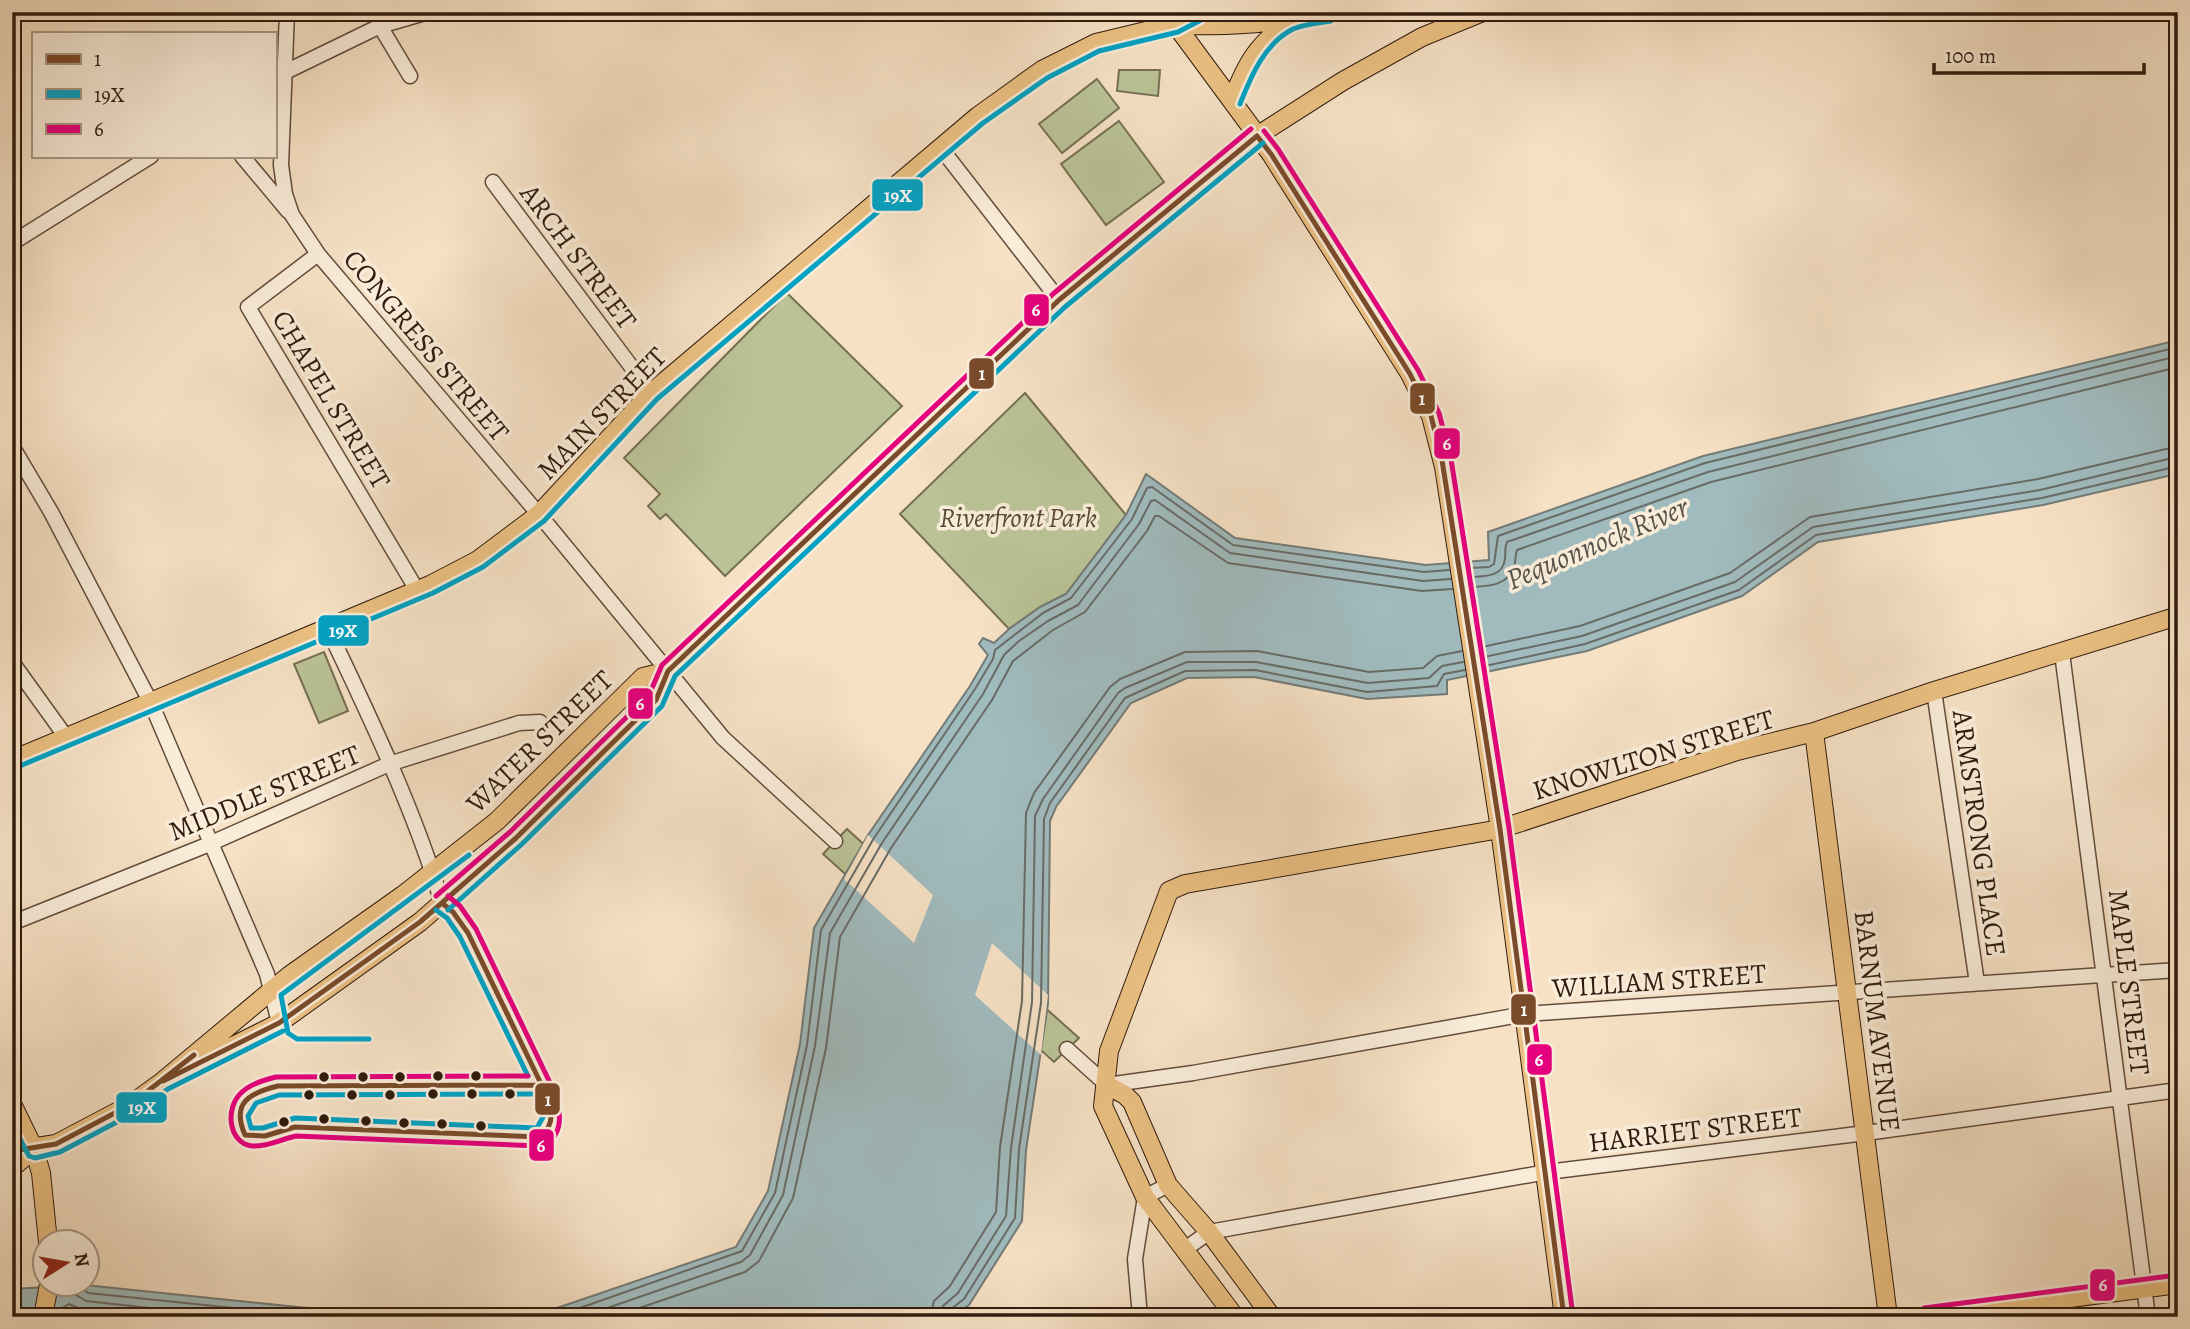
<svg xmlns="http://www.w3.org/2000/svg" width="2190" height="1329" viewBox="0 0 2190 1329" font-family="Alegreya,serif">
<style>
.green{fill:#bac396;stroke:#756f52;stroke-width:2}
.water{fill:#a0bbbe;stroke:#737b77;stroke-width:2}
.pier{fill:#f6e1c5}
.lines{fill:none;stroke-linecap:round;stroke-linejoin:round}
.shore{stroke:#686b66;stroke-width:2}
.minor-casing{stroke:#624c3b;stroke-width:17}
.major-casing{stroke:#301b0d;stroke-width:20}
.minor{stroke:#f9ecd9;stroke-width:14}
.major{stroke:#ebc082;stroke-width:18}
.bus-1-casing{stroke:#f9ecd9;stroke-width:10}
.bus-2-casing{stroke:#f9ecd9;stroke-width:10}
.bus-3-casing{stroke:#f9ecd9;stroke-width:10}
.bus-1{stroke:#7a4b2a;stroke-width:5}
.bus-2{stroke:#02a2c4;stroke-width:5}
.bus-3{stroke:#e5007d;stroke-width:5}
.bus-dot{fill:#301b0d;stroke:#f9ecd9;stroke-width:2.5}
.labels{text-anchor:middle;stroke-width:7;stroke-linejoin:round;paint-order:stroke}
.street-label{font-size:28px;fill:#301b0d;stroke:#f9ecd9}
.park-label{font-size:28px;font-style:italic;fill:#594d36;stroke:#f9ecd9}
.water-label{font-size:30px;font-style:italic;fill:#57534b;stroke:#f9ecd9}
.line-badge{stroke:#f9ecd9;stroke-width:2.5}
.badge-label{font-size:19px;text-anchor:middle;font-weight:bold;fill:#fff}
</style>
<rect width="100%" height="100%" fill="#f6e1c5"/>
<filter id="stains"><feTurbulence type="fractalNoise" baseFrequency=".00286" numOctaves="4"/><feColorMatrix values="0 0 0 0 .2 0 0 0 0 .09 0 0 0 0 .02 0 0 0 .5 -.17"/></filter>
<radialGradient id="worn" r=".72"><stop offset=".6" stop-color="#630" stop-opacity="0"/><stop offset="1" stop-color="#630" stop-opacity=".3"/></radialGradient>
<path class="green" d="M1119,70H1160L1158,96L1117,91Z
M1097,79L1119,108L1062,153L1039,124Z
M1119,121L1164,182L1106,225L1061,164Z
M787,293L902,406L725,576L666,514L660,519L648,506L660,494L624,458Z
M1025,393L1126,515L1066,594L1040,607L1009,629L900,514Z
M324,652L348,711L319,723L294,664Z
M847,829L927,902L916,938L823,854Z
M987,956L1079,1038L1054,1062L978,992Z"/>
<path class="water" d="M2178,340V477L2172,475L2043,505L1818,542L1742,596L1587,651L1447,680V694L1367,699L1254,677L1187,678L1131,703L1056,807L1050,821L1048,1004L1026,1150L1022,1221L969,1305L952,1317H12V1289L85,1285L327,1310L488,1316L557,1308L736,1247L768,1191L800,1044L814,928L868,835L970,686L988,655L979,644L983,638L994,643L1009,629L1040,607L1066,594L1126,515L1146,474L1235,538L1426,565L1489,560L1488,532L1703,456Z"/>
<path class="pier" d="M868,835L933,895L914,943L844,879Z
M992,943L1048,995L1041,1055L975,995Z"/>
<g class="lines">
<path class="shore" d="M1470,568L1489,567L1494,564L1498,536L1705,463L2178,347
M1472,577C1485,576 1503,577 1505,559C1506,553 1504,548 1507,542L1708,472L2178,356
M1473,587C1490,586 1508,585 1514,567C1516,561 1515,555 1517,550L1711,482L2178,367
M1482,647L1580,626L1730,573L1810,517L2038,479L2166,449H2178
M1484,657L1582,636L1735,582L1813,527L2040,490L2168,459L2178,460
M1485,666L1585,644L1739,590L1816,535L2042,498L2170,468L2178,469
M72,1284L76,1295L86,1301L232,1317
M80,1284L83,1289L88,1293L322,1317
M55,1312L69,1304L85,1311L131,1317
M543,1317L560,1315L742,1251L775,1193L807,1045L821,930L874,838L975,689L993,659L995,650L1043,613L1071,598L1132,519L1147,488L1152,487L1233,545L1424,572L1449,570
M581,1317L741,1262L750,1255L783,1195L815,1046L830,933L882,843L983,694L1004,655L1019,641L1048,621L1078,605L1139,524L1151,501L1155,500L1230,553L1423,581L1451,579
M613,1317L745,1272L759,1261L793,1198L826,1048L840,937L891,848L992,700L1013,661L1053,630L1085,612L1147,531L1155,516H1159L1228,563L1422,591L1452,589
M930,1317L934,1301L950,1286L996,1212L1000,1147L1022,1001L1026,813L1034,793L1110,687L1120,679L1185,652L1257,651L1369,672L1423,668L1437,656L1462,651
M940,1317L943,1306L958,1293L1006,1216L1011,1148L1032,1002L1035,816L1043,799L1118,693L1125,688L1187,662H1256L1368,683L1429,678L1442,666L1463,662
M949,1317L951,1309L964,1299L1015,1218L1019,1149L1041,1003L1044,819L1050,803L1125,698L1185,671L1255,670L1367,692L1437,686L1444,674L1465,670"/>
<g class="minor-casing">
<path id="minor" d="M287,12L281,165L285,194L292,215L318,254L547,524L723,738L835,841
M380,26L410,76
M275,77L380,26L428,12
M940,147L1059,300
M242,156L288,211
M493,182L651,393
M12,243L151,156
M318,254L248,307L417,590
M12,446L51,512L151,703L267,974L279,1023
M328,629C369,715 415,811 442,903
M2062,653L2148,1317
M12,662L66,737
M1934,691L1977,983
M12,923L207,845L389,764L519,723L540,722
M1067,1049L1107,1085L1193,1073L1525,1014L2178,970
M1184,1250L1209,1232L1547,1172L1866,1133L2178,1090
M1140,1317L1135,1259L1145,1197L1168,1185"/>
</g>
<g class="major-casing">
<path id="major" d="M1171,12L1175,24L1271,154L1410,374L1431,416L1444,467L1500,829L1564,1317
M1175,24C1228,28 1277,23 1329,12
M1232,101C1247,62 1257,45 1291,20
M1814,732L1888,1317
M12,760L430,585L478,560L538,515L651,393L978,116L1042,70L1096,43L1175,24L1197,12
M163,1081L279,1023L420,922L516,838L656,700L668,671L1059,300L1257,136L1343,81L1422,37L1483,12
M1107,1085L1125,1095L1132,1102L1168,1185L1209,1232L1272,1317
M12,1104L34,1149L41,1173L48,1242
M12,1151L56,1144L130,1105L163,1081L290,975L403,895L497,821L643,677L668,671
M12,1168L34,1149
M43,1317L49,1284
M1235,1317L1145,1197L1103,1106L1109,1051L1169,891L1185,884L1500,829L1737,751L1814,732L1934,691L2178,616
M1925,1317L2178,1284"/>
</g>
<use href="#minor" class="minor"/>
<use href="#major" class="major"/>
<g class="bus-1-casing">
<path id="bus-1" d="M1257,136L1271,154L1410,374L1431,416L1442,460L1500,829L1564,1317
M442,903L453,912L468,933L545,1092C552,1109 556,1124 540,1137L295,1127L265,1136L245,1135C231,1103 249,1093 278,1086L541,1085
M163,1081L279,1023L420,922L516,838L656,700L668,671L1059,300L1257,136
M12,1151L56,1144L130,1105L194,1055"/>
</g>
<g class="bus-2-casing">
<path id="bus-2" d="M1240,104C1251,76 1265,43 1293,29C1305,24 1319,23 1331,21
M15,768L433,593L483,567L544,521L657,399L983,123L1047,78L1099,51L1178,32L1201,20
M436,910L447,918L460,937L528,1076
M448,910L522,844L662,706L675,676L1065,307L1263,143
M369,1039H297L288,1033L281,995L469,855
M536,1094L543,1117L537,1128L295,1118L263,1128H251L248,1116L256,1103L279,1095Z
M12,1124L29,1156L35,1158L60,1152L134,1113L168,1089L283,1031"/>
</g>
<g class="bus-3-casing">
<path id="bus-3" d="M1264,131L1278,149L1418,370L1439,413L1451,459L1509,828L1573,1316
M436,896L510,832L649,695L662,665L1053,294L1251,129
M448,896L460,906L476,929L553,1089C561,1110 566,1137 540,1146L296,1136C281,1139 268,1147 252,1146C228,1143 225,1108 241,1093C250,1084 263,1080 276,1077L528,1076
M1924,1308L2177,1275"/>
</g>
<use href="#bus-1" class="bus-1"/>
<use href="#bus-2" class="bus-2"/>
<use href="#bus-3" class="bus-3"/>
</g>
<g class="bus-dot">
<circle cx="438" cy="1076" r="6"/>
<circle cx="476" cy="1076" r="6"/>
<circle cx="324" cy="1077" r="6"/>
<circle cx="363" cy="1077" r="6"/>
<circle cx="400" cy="1077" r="6"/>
<circle cx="433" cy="1094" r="6"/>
<circle cx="472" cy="1094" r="6"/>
<circle cx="510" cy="1094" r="6"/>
<circle cx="309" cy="1095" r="6"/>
<circle cx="352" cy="1095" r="6"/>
<circle cx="390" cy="1095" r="6"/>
<circle cx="324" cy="1119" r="6"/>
<circle cx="366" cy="1121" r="6"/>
<circle cx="284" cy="1122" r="6"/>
<circle cx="404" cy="1123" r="6"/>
<circle cx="442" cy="1124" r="6"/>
<circle cx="481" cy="1126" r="6"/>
</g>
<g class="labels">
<g class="street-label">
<text transform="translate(579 256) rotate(53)" y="10">ARCH STREET</text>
<text transform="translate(427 345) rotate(50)" y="10">CONGRESS STREET</text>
<text transform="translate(332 399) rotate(59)" y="10">CHAPEL STREET</text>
<text transform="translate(601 413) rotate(-46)" y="10">MAIN STREET</text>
<text transform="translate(539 741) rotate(-44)" y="10">WATER STREET</text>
<text transform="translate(1653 754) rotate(-17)" y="10">KNOWLTON STREET</text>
<text transform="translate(264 792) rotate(-23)" y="10">MIDDLE STREET</text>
<text transform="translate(1980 833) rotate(82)" y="10">ARMSTRONG PLACE</text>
<text transform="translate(1659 980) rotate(-4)" y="10">WILLIAM STREET</text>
<text transform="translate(2130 982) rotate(83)" y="10">MAPLE STREET</text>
<text transform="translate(1878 1021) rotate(83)" y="10">BARNUM AVENUE</text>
<text transform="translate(1695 1129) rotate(-7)" y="10">HARRIET STREET</text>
</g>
<g class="park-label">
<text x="1018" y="527">Riverfront Park</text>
</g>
<g class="water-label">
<text transform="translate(1597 543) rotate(-23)" y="10">Pequonnock River</text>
</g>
</g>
<g class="line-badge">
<rect x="871" y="178" width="53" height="34" rx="7" fill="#02a2c4"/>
<rect x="1023" y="293" width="27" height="34" rx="7" fill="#e5007d"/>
<rect x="968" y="357" width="27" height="33" rx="7" fill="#7a4b2a"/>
<rect x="1409" y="382" width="27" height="33" rx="7" fill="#7a4b2a"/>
<rect x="1433" y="427" width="28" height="33" rx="7" fill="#e5007d"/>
<rect x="317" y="614" width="53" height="33" rx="7" fill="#02a2c4"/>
<rect x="627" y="687" width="27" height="33" rx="7" fill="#e5007d"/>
<rect x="1510" y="993" width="27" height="33" rx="7" fill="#7a4b2a"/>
<rect x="1526" y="1043" width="27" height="33" rx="7" fill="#e5007d"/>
<rect x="534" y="1082" width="27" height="34" rx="7" fill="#7a4b2a"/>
<rect x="115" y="1091" width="53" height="33" rx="7" fill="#02a2c4"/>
<rect x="528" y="1128" width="27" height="34" rx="7" fill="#e5007d"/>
<rect x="2089" y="1268" width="27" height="34" rx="7" fill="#e5007d"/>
</g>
<g class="badge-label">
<text x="898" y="202">19X</text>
<text x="1036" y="316">6</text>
<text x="982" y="380">1</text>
<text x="1422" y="405">1</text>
<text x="1447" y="450">6</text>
<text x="343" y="637">19X</text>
<text x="640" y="710">6</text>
<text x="1524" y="1016">1</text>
<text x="1539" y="1066">6</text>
<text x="548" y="1106">1</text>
<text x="142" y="1114">19X</text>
<text x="541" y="1152">6</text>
<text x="2103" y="1291">6</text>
</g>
<rect width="2190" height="1329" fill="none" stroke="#f6e1c5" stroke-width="42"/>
<rect x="14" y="14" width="2162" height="1301" fill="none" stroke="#301b0d" stroke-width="3.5"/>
<rect x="21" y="21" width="2148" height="1287" fill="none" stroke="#301b0d" stroke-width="2"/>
<rect x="32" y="32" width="245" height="126" fill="#f9ecd9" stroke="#a99887" stroke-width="2"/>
<rect x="46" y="54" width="35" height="10" fill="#7a4b2a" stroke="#a99887" stroke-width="2"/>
<text x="94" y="66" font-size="21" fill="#301b0d">1</text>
<rect x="46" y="89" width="35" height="10" fill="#02a2c4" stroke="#a99887" stroke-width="2"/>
<text x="94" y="102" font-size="21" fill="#301b0d">19X</text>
<rect x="46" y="124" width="35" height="10" fill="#e5007d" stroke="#a99887" stroke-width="2"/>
<text x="94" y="136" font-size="21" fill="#301b0d">6</text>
<g transform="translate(66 1263) rotate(79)"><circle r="33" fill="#f9ecd9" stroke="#a99887" stroke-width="2"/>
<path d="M0-5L12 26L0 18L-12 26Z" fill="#8f2418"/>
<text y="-10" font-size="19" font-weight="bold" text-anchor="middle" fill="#301b0d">N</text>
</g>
<path d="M1934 63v10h210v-10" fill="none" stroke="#301b0d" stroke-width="3.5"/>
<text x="1945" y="63" font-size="21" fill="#301b0d" stroke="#f9ecd9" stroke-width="5" paint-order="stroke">100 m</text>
<rect width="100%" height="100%" filter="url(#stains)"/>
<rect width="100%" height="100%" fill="url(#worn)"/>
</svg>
